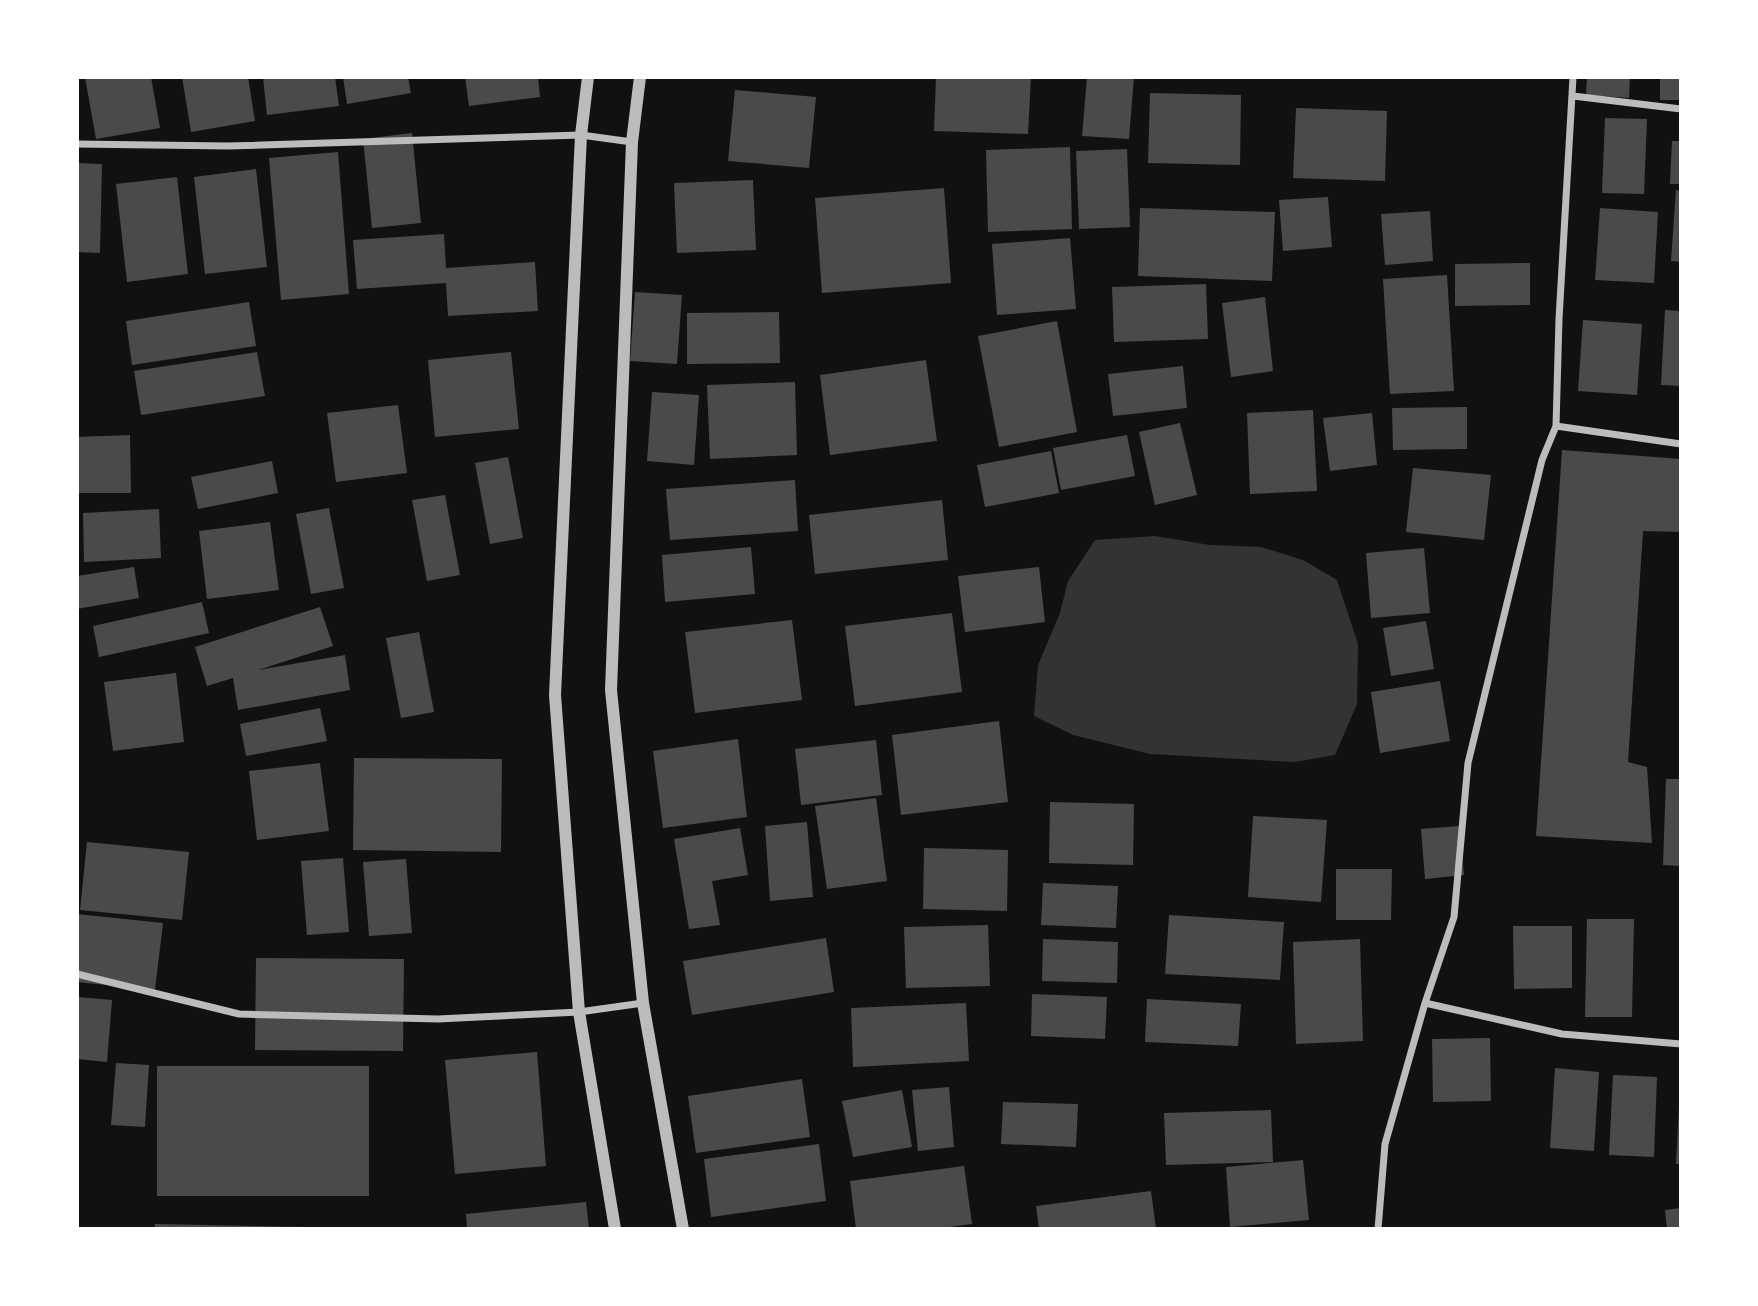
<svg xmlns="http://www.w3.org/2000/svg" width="1758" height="1306" viewBox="0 0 1758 1306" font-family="'Source Serif 4',serif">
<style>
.water{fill:#333}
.building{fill:#4a4a4a}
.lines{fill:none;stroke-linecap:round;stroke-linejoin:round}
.minor{stroke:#bcbcbc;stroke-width:7}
.tertiary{stroke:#bcbcbc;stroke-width:12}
</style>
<rect width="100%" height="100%" fill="#111"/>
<path class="water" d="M1155,536L1210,545L1261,547L1303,560L1337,580L1358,644L1357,704L1335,755L1294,762L1150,754L1073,735L1034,716L1038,665L1060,613L1068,581L1095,540Z"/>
<path class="building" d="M85,77H151L160,128L96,139Z
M182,77H248L255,121L191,132Z
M263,77H335L339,106L267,115Z
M343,77H408L411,93L347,104Z
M465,77H538L540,97L469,106Z
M936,77H1031L1028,134L934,131Z
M1087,77H1134L1129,139L1082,136Z
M1587,77H1630L1629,98L1586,95Z
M1660,77H1681V100H1660Z
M735,90L816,97L809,168L728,161Z
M1150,93L1241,95L1240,165L1148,163Z
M1296,108L1387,111L1385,181L1293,178Z
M1605,118L1647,119L1644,194L1602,193Z
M412,133L421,223L372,228L363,139Z
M1672,141H1681V184H1670Z
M1070,147L1072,229L988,232L986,150Z
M1127,149L1130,227L1079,229L1076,151Z
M338,152L349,294L281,300L269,158Z
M77,163L102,164L100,253L77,252Z
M256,169L267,267L205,274L194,177Z
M177,177L188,274L127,282L116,184Z
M753,180L756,250L677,253L674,183Z
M944,188L951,283L822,293L815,198Z
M1676,190L1681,191V262L1671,261Z
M1328,197L1332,247L1283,251L1279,200Z
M1140,208L1275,212L1272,281L1138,276Z
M1600,208L1658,212L1654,283L1595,280Z
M1430,211L1433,261L1385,265L1381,214Z
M444,234L446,268L535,262L538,311L448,316L446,283L357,289L353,240Z
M1070,238L1076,309L997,315L992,244Z
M1530,263V305L1455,306V264Z
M1447,275L1454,391L1390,394L1383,279Z
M1206,284L1208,339L1114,342L1112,287Z
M635,292L682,295L677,364L630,361Z
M1265,297L1273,371L1231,377L1222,303Z
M249,302L256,346L132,365L126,321Z
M1665,310L1681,311V386L1661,385Z
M779,312L780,363L687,364V313Z
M1583,320L1642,324L1637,395L1578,391Z
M1057,321L1077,432L999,447L978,336Z
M257,352L265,396L141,415L134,371Z
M511,352L519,429L435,437L428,360Z
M926,360L937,441L830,455L820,375Z
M1183,366L1187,408L1113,416L1108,374Z
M795,382L797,455L710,459L707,385Z
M652,392L699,395L694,465L647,461Z
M398,405L407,473L336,482L327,413Z
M1467,407V449L1393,450L1392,408Z
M1313,410L1317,491L1250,494L1247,413Z
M1372,413L1377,465L1330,471L1323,418Z
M1180,423L1197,495L1155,505L1139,432Z
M130,435L131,493H77V437Z
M1127,435L1135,476L1061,490L1053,448Z
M1562,450L1681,459V532L1643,531L1628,762L1647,767L1652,843L1536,836Z
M1051,451L1059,493L985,507L977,465Z
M508,457L523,538L490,544L475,463Z
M272,461L278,493L198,509L191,477Z
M1413,468L1491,475L1484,540L1406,532Z
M795,480L798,531L670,540L666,489Z
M445,495L460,575L427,581L412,500Z
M942,500L948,560L815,574L809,515Z
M329,508L344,588L311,594L296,514Z
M159,509L161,558L84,562L83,513Z
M270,522L279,590L207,599L199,531Z
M751,547L755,594L665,602L662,555Z
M1424,548L1430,613L1371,618L1366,553Z
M134,567L139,598L77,609V576Z
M1039,567L1045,622L965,632L958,576Z
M202,602L209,633L99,657L93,626Z
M320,607L333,646L258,670L345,655L350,690L238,710L233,678L207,686L195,647Z
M952,613L962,692L855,706L845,626Z
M792,620L802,700L695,713L685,632Z
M1426,621L1434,669L1391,676L1383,628Z
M419,632L434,712L401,718L386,638Z
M176,673L184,742L113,751L104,682Z
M1440,681L1450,741L1380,753L1371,692Z
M320,708L327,741L246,756L240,724Z
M999,721L1008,802L901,815L892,735Z
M738,739L747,817L663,828L653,751Z
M876,740L882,795L801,805L795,749Z
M354,758L502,759L501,852L353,850Z
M320,763L329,831L257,840L249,771Z
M1666,779H1681V866L1663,865Z
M876,798L887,881L827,889L815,806Z
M1050,802L1134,804L1133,865L1049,863Z
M1253,816L1327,820L1321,902L1248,897Z
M807,822L813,897L770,901L765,826Z
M1459,826L1464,875L1425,879L1421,829Z
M740,828L748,875L712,881L720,925L689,929L674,839Z
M87,842L189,852L182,920L80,910Z
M924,848L1008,850L1007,911L923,909Z
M343,858L349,932L307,935L301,861Z
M406,859L412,933L369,936L363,862Z
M1336,869H1392L1391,920H1336Z
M1043,883L1118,886L1116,928L1041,925Z
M77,914L163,923L155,990L77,982Z
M1169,915L1284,922L1280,980L1165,974Z
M1587,919H1634L1632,1017H1585Z
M988,925L990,986L906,988L904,927Z
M1513,926H1572V988L1514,989Z
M826,938L834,992L692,1015L683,961Z
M1043,939L1118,942L1117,983L1042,981Z
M1360,939L1363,1041L1296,1044L1293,942Z
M256,958L404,959L403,1051L255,1050Z
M1032,994L1107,997L1105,1039L1031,1036Z
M78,997L112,1000L107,1062L77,1059Z
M1147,999L1241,1004L1238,1046L1145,1042Z
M966,1003L969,1061L853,1067L851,1008Z
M1490,1038L1491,1101L1433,1102L1432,1039Z
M537,1052L546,1166L455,1174L445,1060Z
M116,1063L149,1065L145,1127L111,1125Z
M157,1066H369V1196H157Z
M1555,1068L1599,1072L1594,1151L1550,1148Z
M1613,1075L1657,1077L1654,1157L1609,1155Z
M802,1079L810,1137L696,1153L688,1096Z
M949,1087L954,1147L918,1151L912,1090Z
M902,1090L912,1147L853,1157L842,1101Z
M1003,1102L1078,1104L1076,1147L1001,1144Z
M1679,1106H1681V1164H1676Z
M1271,1110L1273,1162L1166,1165L1164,1113Z
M819,1144L826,1201L711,1217L704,1159Z
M1303,1160L1309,1220L1230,1227L1226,1167Z
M964,1166L972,1224L934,1229H856L850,1181Z
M1151,1191L1156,1229H1039L1036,1206Z
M586,1202L589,1229H467L466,1214Z
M1681,1208V1229H1667L1665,1210Z
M155,1224L310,1227V1229H154Z"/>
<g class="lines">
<path class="minor" d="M1573,96L1681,109
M77,144L228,146L581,135L632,142
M1556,426L1681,444
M77,974L239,1014L438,1019L579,1012L643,1003
M1425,1003L1562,1034L1681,1044
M1378,1229L1385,1144L1425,1003L1454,917L1468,763L1542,460L1556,426L1559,319L1573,77"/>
<path class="tertiary" d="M588,77L581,135L555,695L579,1012L615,1229
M640,77L632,142L611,690L643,1003L683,1229"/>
</g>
<rect width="1758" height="1306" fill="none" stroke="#ffffff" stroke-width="158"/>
</svg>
